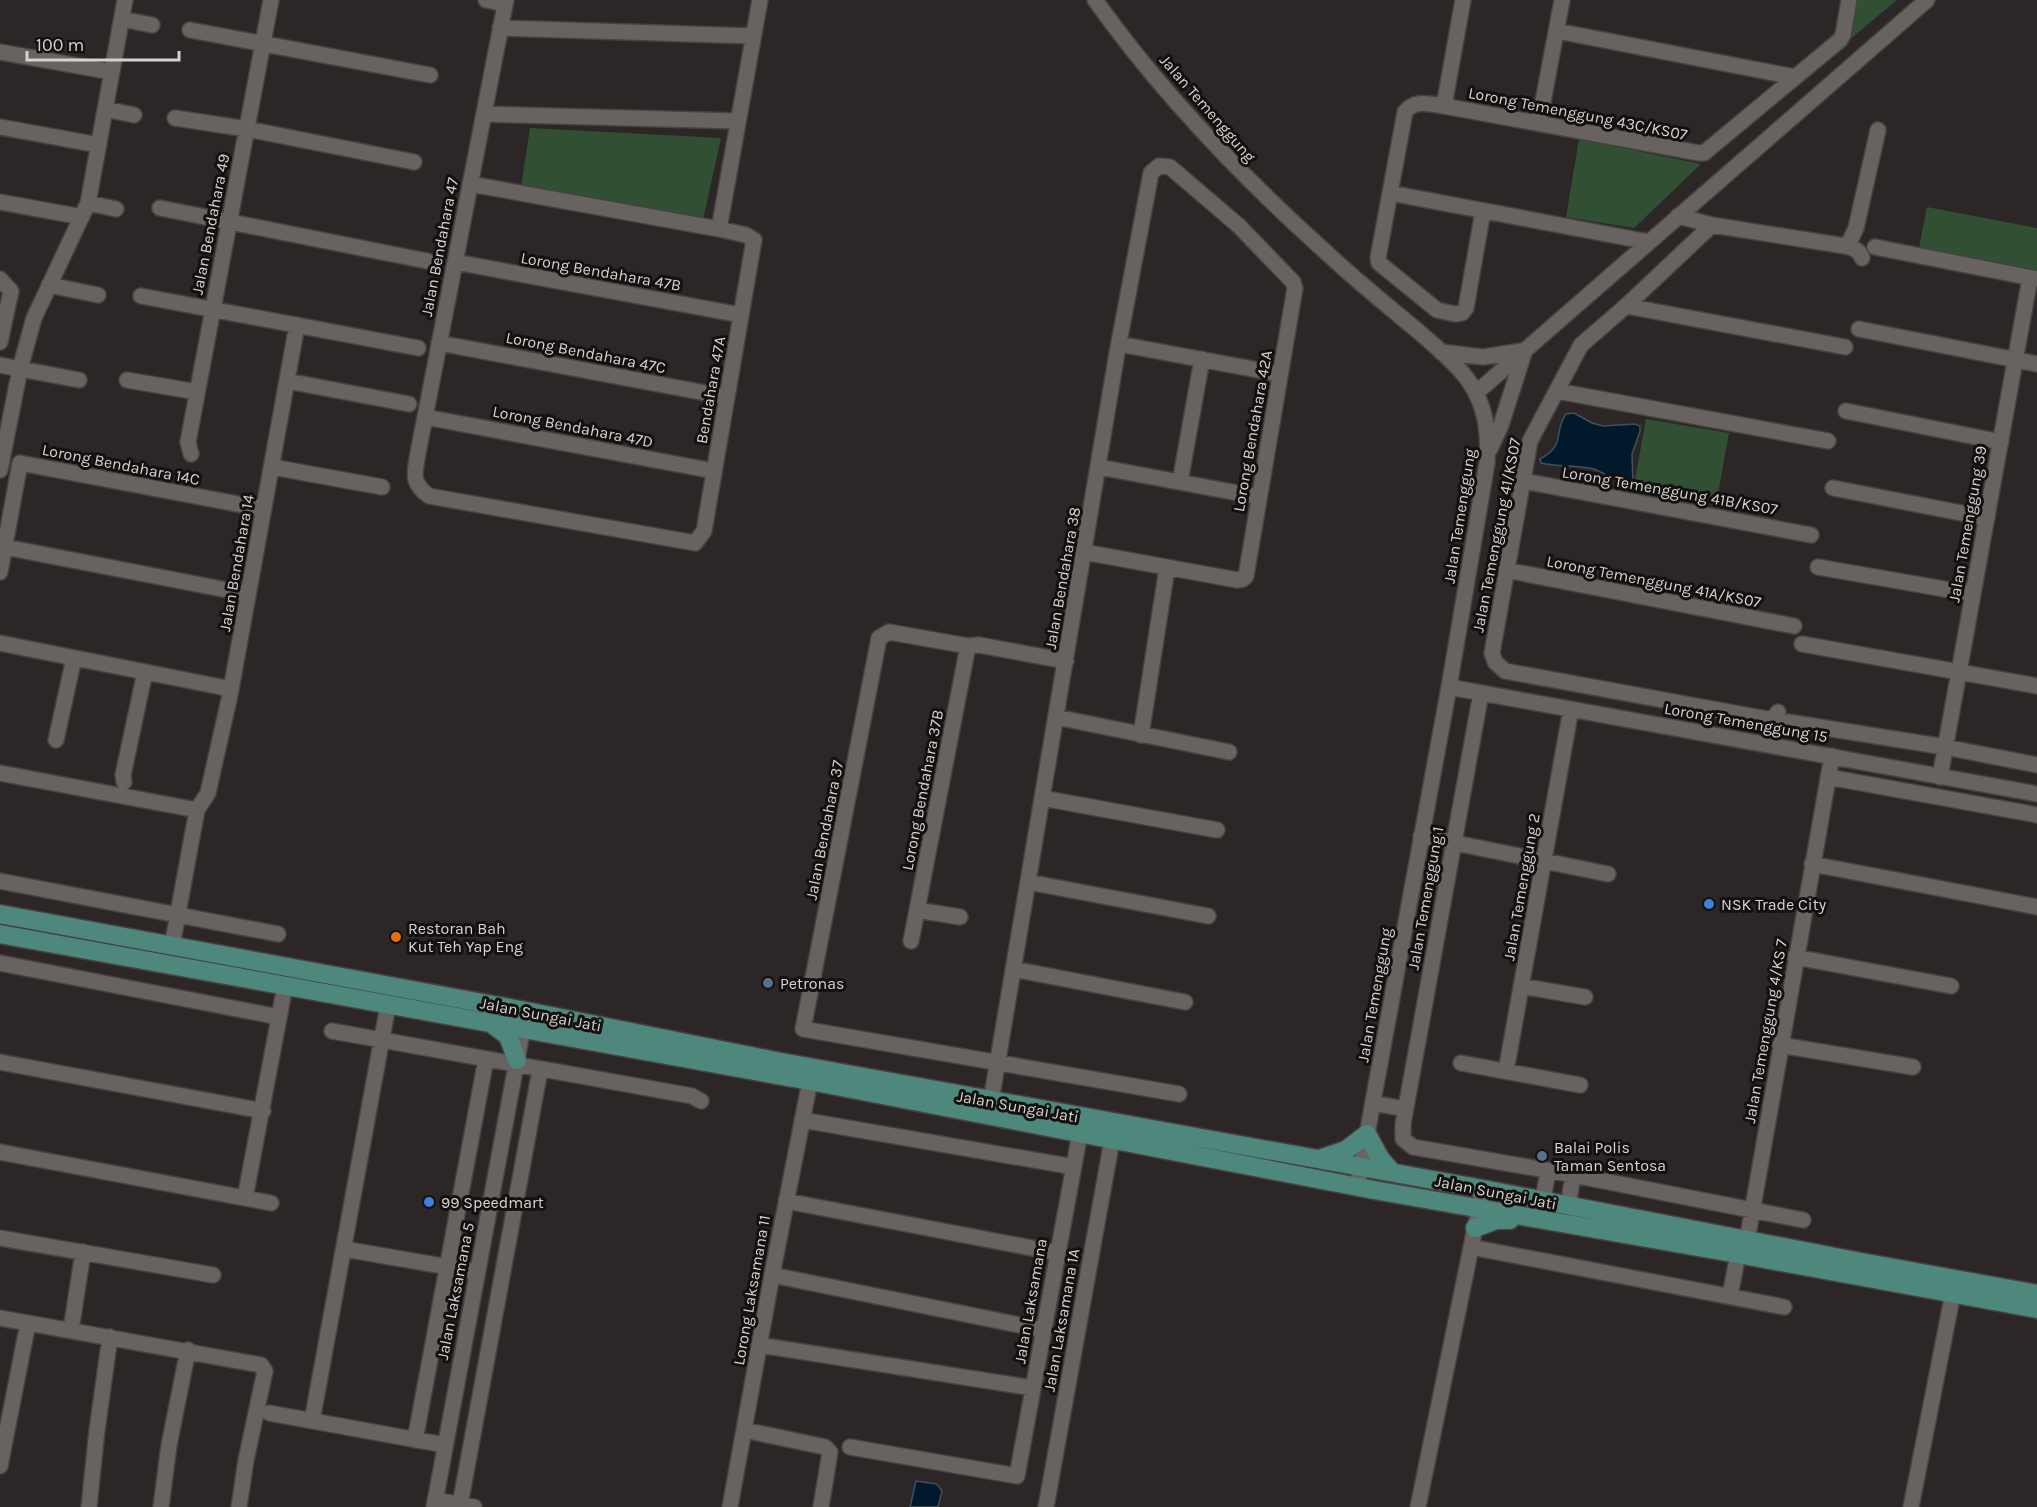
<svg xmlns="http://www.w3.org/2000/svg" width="2037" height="1507" viewBox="0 0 2037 1507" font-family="Karla,sans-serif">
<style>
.green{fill:#315033}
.water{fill:#01192a;stroke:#41505c;stroke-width:1.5}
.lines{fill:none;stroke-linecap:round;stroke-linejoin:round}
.minor-casing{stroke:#474241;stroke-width:18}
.major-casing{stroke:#474241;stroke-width:21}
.minor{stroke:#686260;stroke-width:15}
.major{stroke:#4e887d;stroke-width:18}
.shop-dot{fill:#3f7fe0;stroke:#131110;stroke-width:2}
.food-dot{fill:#e8710a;stroke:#131110;stroke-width:2}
.service-dot{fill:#5c6f8a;stroke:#131110;stroke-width:2}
.labels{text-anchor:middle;stroke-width:6;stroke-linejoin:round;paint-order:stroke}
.street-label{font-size:16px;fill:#d6d2d1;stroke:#131110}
.poi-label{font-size:16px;fill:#d6d2d1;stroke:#131110;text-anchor:start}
</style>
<rect width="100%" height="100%" fill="#2c2726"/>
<path class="green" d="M1856,0H1897L1849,40Z
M530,128L721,138L703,220L521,186Z
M1579,139L1701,164L1634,228L1566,217Z
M1927,207L2037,228V270L1919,248Z
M1646,419L1729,433L1716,505L1633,491Z"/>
<path class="water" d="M1574,413L1592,423L1603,426L1635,424L1640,426V431L1632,454L1633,484C1620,487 1606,473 1594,469C1577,465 1558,467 1541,463L1540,459C1567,445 1553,431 1566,414Z
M916,1481L937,1484L942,1491L938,1507H910Z"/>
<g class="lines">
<g class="minor-casing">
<path id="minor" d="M486,0L505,4
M1095,0C1162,94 1243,178 1329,255C1358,282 1389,307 1419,332C1436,347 1455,362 1468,380C1486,405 1489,433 1487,463L1449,687L1359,1178
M122,19L152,25
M500,28L753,36
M190,30L430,75
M1557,31L1795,77
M0,52L112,72
M1444,106L1463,0
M105,109L134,115
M484,114L737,121
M175,118L247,129L414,162
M1539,123L1562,0
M0,127L99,145
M470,184L719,229L746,235L754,240L704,531L695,543L429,496C410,482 415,473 418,453L506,0
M1390,193L1649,242
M0,202L82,217
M88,203L116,209
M160,208L427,261
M1483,211L1466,308L1462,313L1455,314L1437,310L1379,263L1378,258L1405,112C1415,99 1429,104 1444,106L1699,153H1704L1840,40L1843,35L1849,0
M1678,216L1712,225L1845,246L1850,241L1856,228L1878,130
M1712,225L1626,306L1581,345L1530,441L1492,653L1495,662L1505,671L1767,719L1774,718L1778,712
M719,229L760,0
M1845,246C1853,248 1860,250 1862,258
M1875,247L2037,279
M455,262L741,315
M0,279L11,291L0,342
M49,285L98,295
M141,296L418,348
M1626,306L1845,347
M1859,329L2037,364
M439,343L727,397
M1119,344L1279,374
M1441,352L1483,357L1522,351
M0,365L79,380
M127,380L197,392
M287,381L409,404
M1557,391L1828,441
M1476,393L1927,0
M1846,411L2001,442
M425,417L714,471
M1490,449L1501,425L1525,350
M191,454L188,442L271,0
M272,467L382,487
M1099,467L1259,497
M0,470L20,369L34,318L88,203L125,0
M1524,481L1811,535
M1180,482L1202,359
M1833,488L1987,518
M0,546L248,594
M1818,567L1973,594
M1506,570L1794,626
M0,572L20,463L264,509
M0,643L231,689
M1802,644L2037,686
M1066,661L979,645L968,646L889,632L879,638L803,1029L1179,1094
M1449,687L2037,794
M1481,693L1403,1124V1139L1413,1147L1563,1173L1803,1220
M1056,717L1229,752
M1788,722L1945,747L2037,765
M1141,735L1167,568
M56,740L74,658
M0,773L197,810
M1828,777L2037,815
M1940,777L2030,278
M124,782L123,775L145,672
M1042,798L1217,830
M1421,836L1608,874
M1812,864L2037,907
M0,881L278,934
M1028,882L1208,916
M917,910L960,917
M911,941L968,646
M172,946L197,810L208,793L230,695L297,325
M1795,957L1951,986
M0,963L279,1017
M1013,969L1185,1002
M1521,986L1585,997
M332,1031L692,1096L701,1101
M1780,1045L1913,1067
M0,1062L263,1111
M1461,1063L1580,1085
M1506,1071L1571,709
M991,1101L1117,353L1151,173L1159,166L1170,167L1239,226L1293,282L1295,288L1246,576L1243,579L1237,580L1084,552
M1373,1103L1405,1109
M802,1120L1074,1167
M0,1152L271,1203
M245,1198L285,986
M1543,1200L1548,1171
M786,1201L1058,1253
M1568,1206L1573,1175
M0,1238L213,1275
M1747,1241L1832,756
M1471,1247L1784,1307
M344,1249L477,1272
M772,1275L1044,1330
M1730,1296L1738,1254
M0,1318L261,1365L265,1371L246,1460L239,1507
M71,1330L83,1252
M759,1345L1033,1388
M269,1413L445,1445
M312,1421L388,1005
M744,1430L825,1447L830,1452L821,1507
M415,1440L486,1059
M850,1447L1017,1476L1080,1133
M0,1466L28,1323
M435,1500L474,1507
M460,1505L540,1070
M89,1507L97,1430L110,1337
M161,1507L169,1445L188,1350
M434,1507L525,1017
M730,1507L772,1275L810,1081
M1046,1507L1112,1140
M1418,1507L1483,1189
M1911,1507L1953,1293"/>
</g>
<g class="major-casing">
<path id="major" d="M0,914L526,1011L781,1062L1483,1189L1861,1262L2037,1294
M0,934L810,1081L1374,1190L1738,1254L2037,1309
M492,1024L508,1036L517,1060
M1322,1158L1346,1150L1367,1134L1380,1158L1392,1172
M1475,1228L1496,1220H1510"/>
</g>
<use href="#minor" class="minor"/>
<use href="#major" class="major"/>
</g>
<g class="shop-dot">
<circle cx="1709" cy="904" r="6"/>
<circle cx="429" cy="1202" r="6"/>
</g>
<circle class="food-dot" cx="396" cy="937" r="6"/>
<g class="service-dot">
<circle cx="768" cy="983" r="6"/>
<circle cx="1542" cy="1156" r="6"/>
</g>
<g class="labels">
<g class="street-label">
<text transform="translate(1208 108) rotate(49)" y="6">Jalan Temenggung</text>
<text transform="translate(1578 113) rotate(11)" y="6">Lorong Temenggung 43C/KS07</text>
<text transform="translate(210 224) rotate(-79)" y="6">Jalan Bendahara 49</text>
<text transform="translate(439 247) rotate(-79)" y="6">Jalan Bendahara 47</text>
<text transform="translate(601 271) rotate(10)" y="6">Lorong Bendahara 47B</text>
<text transform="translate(586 352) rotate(11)" y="6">Lorong Bendahara 47C</text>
<text transform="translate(710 390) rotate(-80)" y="6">Bendahara 47A</text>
<text transform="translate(573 426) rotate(11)" y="6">Lorong Bendahara 47D</text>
<text transform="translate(1252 431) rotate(-80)" y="6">Lorong Bendahara 42A</text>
<text transform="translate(121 464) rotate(11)" y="6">Lorong Bendahara 14C</text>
<text transform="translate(1670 490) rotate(10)" y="6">Lorong Temenggung 41B/KS07</text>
<text transform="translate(1459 516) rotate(-81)" y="6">Jalan Temenggung</text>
<text transform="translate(1967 524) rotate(-80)" y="6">Jalan Temenggung 39</text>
<text transform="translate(1496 535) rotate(-79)" y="6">Jalan Temenggung 41/KS07</text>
<text transform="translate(236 563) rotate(-80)" y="6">Jalan Bendahara 14</text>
<text transform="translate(1062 578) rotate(-80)" y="6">Jalan Bendahara 38</text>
<text transform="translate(1654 581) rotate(11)" y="6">Lorong Temenggung 41A/KS07</text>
<text transform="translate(1746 722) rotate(10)" y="6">Lorong Temenggung 15</text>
<text transform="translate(922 790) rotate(-79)" y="6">Lorong Bendahara 37B</text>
<text transform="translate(824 830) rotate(-79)" y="6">Jalan Bendahara 37</text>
<text transform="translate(1521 887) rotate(-80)" y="6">Jalan Temenggung 2</text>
<text transform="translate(1425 898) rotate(-80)" y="6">Jalan Temenggung 1</text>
<text transform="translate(1374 995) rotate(-80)" y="6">Jalan Temenggung</text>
<text transform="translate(541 1014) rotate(11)" y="6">Jalan Sungai Jati</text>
<text transform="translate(1765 1031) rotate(-80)" y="6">Jalan Temenggung 4/KS 7</text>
<text transform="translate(1018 1106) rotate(10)" y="6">Jalan Sungai Jati</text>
<text transform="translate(1496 1192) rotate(11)" y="6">Jalan Sungai Jati</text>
<text transform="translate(751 1290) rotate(-80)" y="6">Lorong Laksamana 11</text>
<text transform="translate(455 1291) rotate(-79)" y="6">Jalan Laksamana 5</text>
<text transform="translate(1030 1301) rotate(-80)" y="6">Jalan Laksamana</text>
<text transform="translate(1061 1320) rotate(-80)" y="6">Jalan Laksamana 1A</text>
</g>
<g class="poi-label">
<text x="1721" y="910">NSK Trade City</text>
<text x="408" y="934">Restoran Bah<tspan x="408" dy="18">Kut Teh Yap Eng</tspan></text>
<text x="780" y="989">Petronas</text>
<text x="1554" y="1153">Balai Polis<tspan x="1554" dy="18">Taman Sentosa</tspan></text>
<text x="441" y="1208">99 Speedmart</text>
</g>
</g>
<path d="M27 51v9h152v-9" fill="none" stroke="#d6d2d1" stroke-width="3"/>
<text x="36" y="51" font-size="18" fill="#d6d2d1" stroke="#131110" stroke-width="4.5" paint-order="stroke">100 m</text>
</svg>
